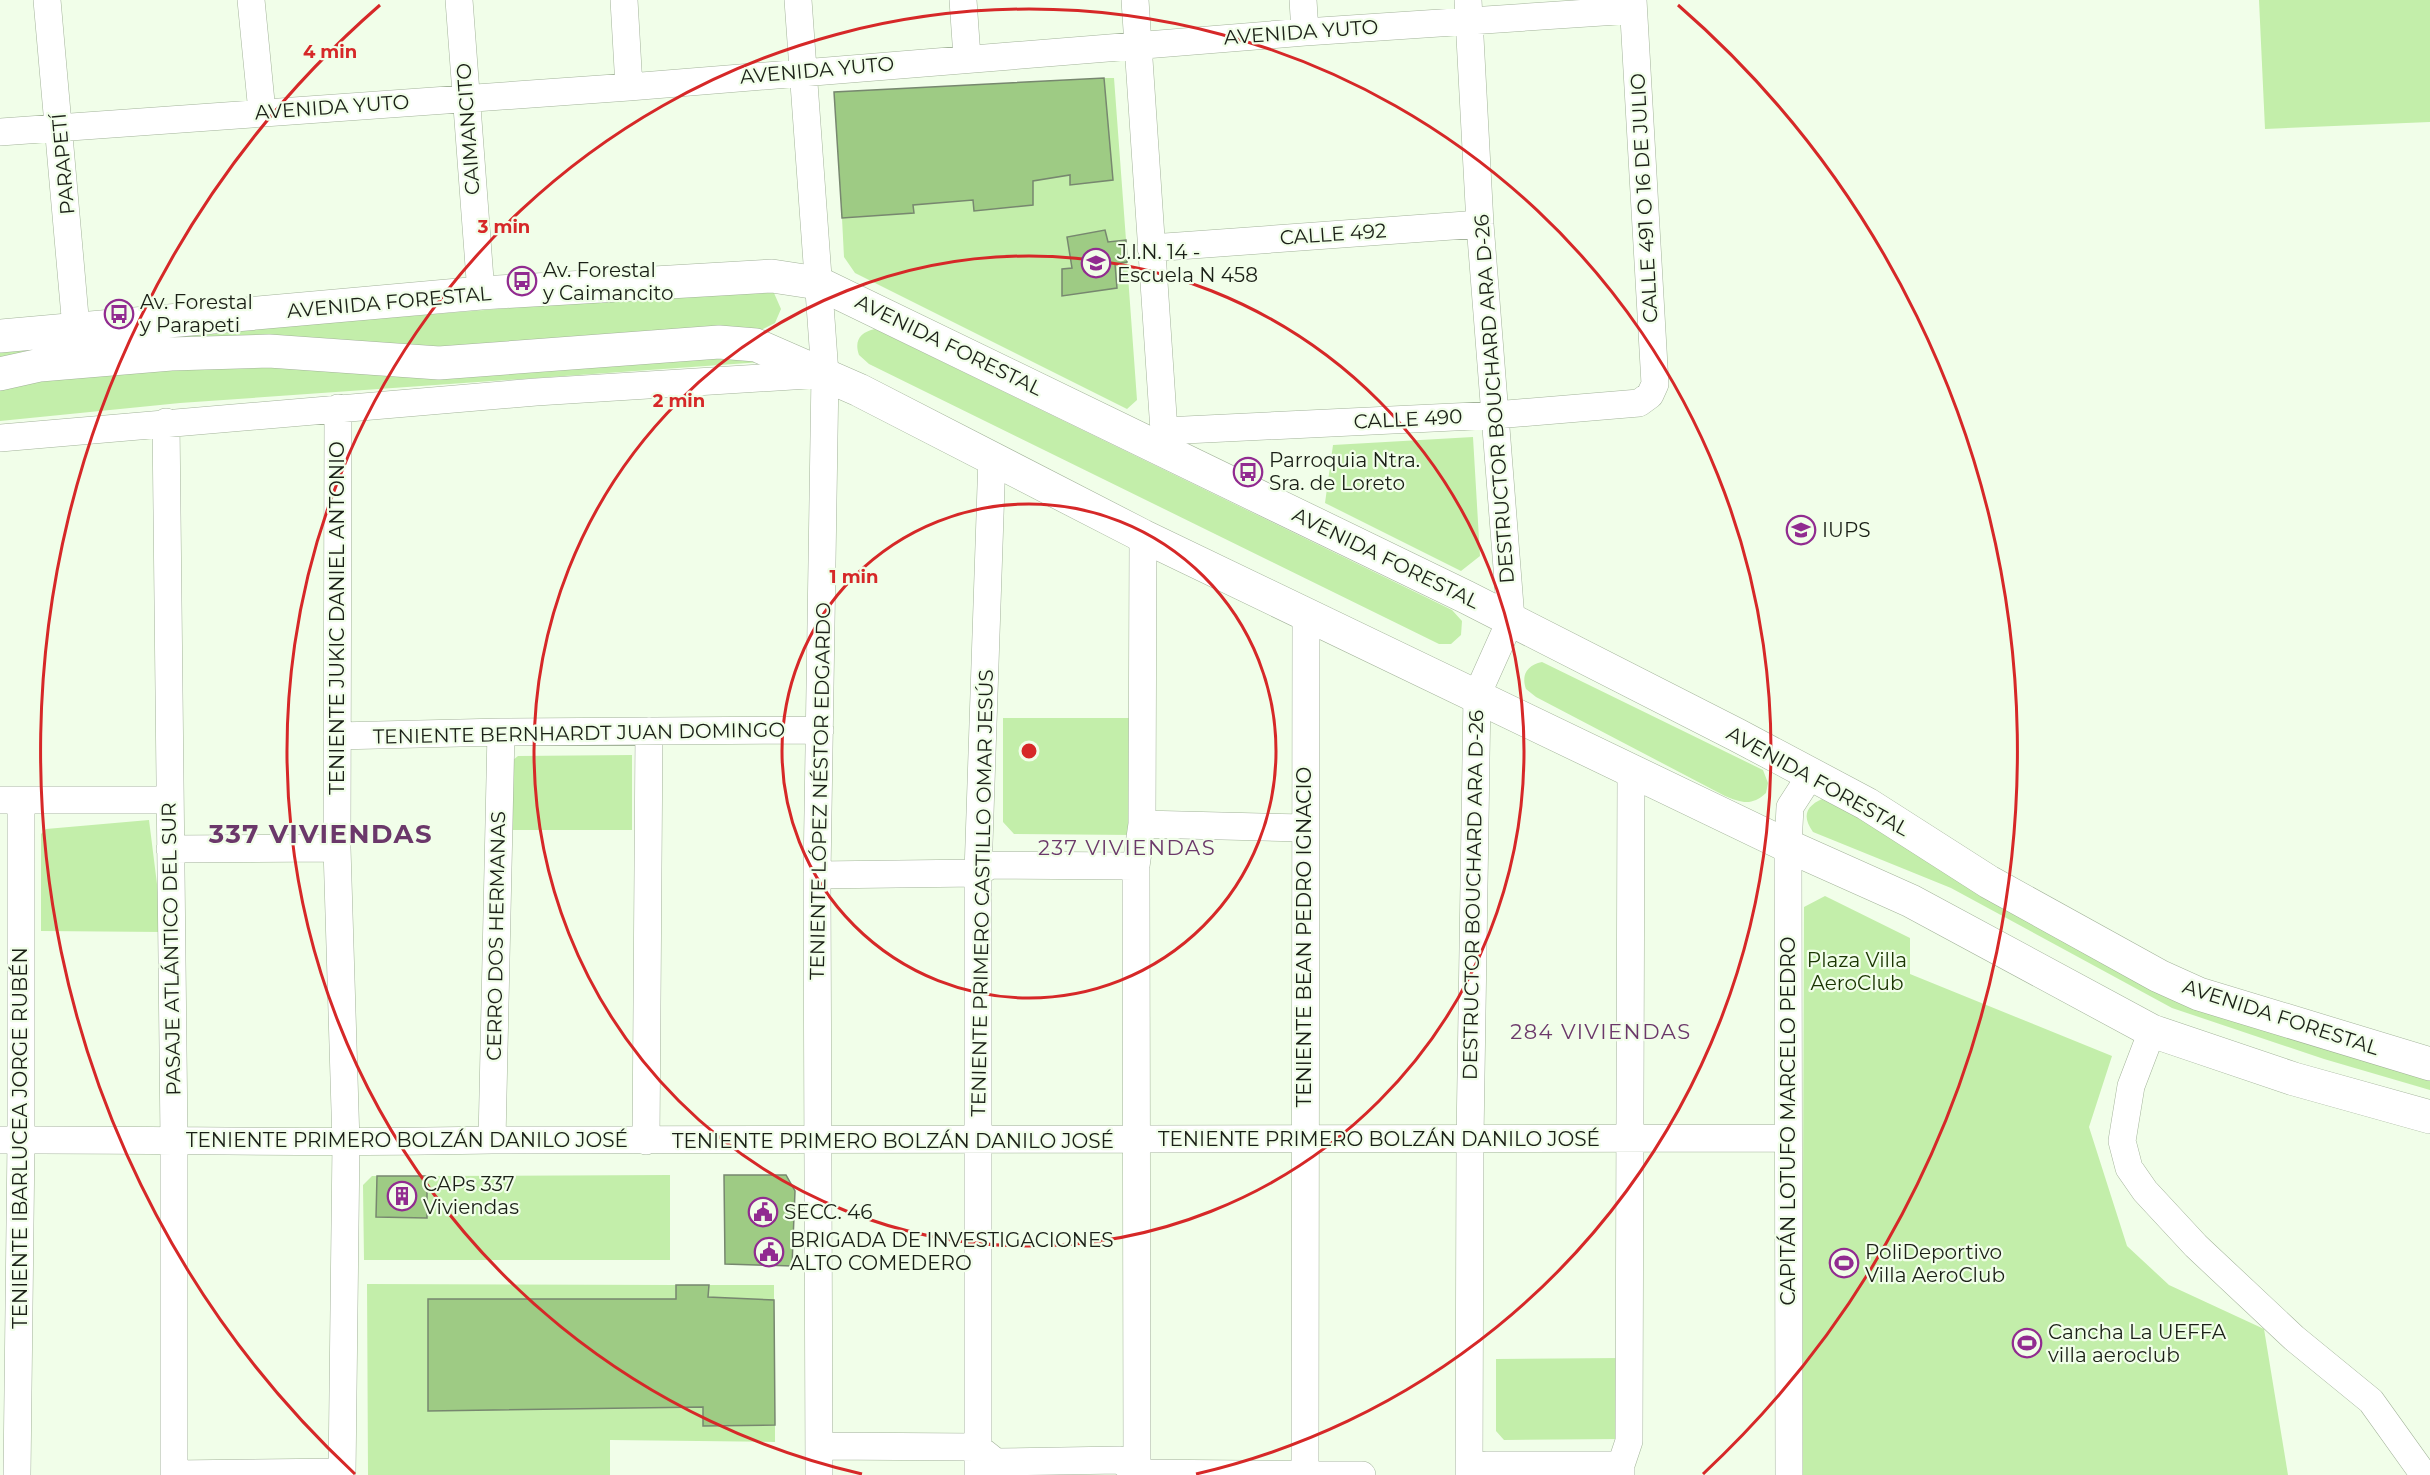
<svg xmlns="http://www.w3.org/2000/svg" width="2430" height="1475" viewBox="0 0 2430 1475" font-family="Montserrat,sans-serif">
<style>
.green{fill:#c3eeaa}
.building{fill:#9ecb84;stroke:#77876f;stroke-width:1.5}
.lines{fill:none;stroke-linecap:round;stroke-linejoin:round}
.minor-casing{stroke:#a3b39a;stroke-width:28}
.major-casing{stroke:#a3b39a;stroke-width:34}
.minor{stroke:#fff;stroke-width:27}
.major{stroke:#fff;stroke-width:33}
.ring{fill:none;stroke:#d62828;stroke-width:3}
.labels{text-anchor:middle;stroke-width:4.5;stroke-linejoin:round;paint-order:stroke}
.street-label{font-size:20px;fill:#1b2017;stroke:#f1fee9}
.poi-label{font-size:20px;fill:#1b2017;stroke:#f1fee9;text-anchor:start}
.park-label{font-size:20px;fill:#1a3502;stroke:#f1fee9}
.neighbourhood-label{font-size:21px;letter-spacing:1.5px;fill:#6b386a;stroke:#f1fee9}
.district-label{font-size:26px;font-weight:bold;letter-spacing:1.5px;fill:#6b386a;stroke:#f1fee9}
.centre{fill:#d62828;stroke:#f1fee9;stroke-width:3}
.ring-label{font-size:18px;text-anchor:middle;font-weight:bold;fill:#d62828;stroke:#f1fee9;stroke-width:4.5;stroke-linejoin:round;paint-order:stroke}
</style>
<rect width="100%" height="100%" fill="#f1fee9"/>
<path class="green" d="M2259,0H2430V122L2265,129Z
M1104,78H1114L1126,240L1108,242L1105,230L1067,237L1072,268L1062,270V295L1117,288L1115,264L1127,262L1137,400L1127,409L855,273L844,257L842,218L913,213V205L973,200L974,211L1032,205L1033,181L1070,175V184L1112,180Z
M757,288L774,293L781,309L775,323L763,329L429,348L324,338L179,340L72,347L0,357V349Z
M875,329L1452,610L1462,621L1461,635L1451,644H1439L869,364L859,355C854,341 860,332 875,329Z
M713,352L762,362L180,403L0,421V381L153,364Z
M1473,437L1480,556L1461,571L1325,503L1333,445Z
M1542,662L1763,770L1768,783L1766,793C1752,806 1742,803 1725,796L1536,697L1526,689C1521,675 1527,665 1542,662Z
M1003,718H1133L1135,835L1014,834L1003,822Z
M632,755V830H508V764L518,756Z
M1827,797L2303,1041L2430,1081V1090L2324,1059L2172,1008L1951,888L1813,832C1800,814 1808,804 1827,797Z
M149,820L163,932L41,931V834L46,829Z
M1825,896L1910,938V974L2112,1056L2089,1127L2127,1246L2169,1285L2264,1329L2288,1475H1802L1804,907Z
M670,1175V1260H364L363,1185L372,1176H377L376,1217L426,1218L427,1176Z
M367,1284L676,1285V1299H428V1411L703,1407V1426L775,1425V1442L610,1440V1475H368Z
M709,1285H774V1300L708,1297Z
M1622,1358L1623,1439L1504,1440L1496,1431V1359Z"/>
<path class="building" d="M1104,78L1113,180L1070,185V175L1033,181V205L974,211L973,200L913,205L914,213L842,218L834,92Z
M1105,230L1108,242L1126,240L1127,262L1115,264L1117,288L1062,296V269L1072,268L1067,237Z
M724,1175H786L795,1191L792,1266L725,1264Z
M377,1176H427V1218L376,1217Z
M676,1285H709L708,1297L774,1300L775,1425L703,1426V1407L428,1411V1299H676Z"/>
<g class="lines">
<g class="minor-casing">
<path id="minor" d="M47,0L76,328
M251,0L262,112
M459,0L481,293
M624,0L629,87
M798,0L825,374L817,875L819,1475
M963,0L967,57
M1135,0L1164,431L1154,445
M1303,0L1305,32
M1468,0L1480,224L1511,619L1477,695L1470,1139L1469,1475
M0,132L629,87L1305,32L1633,10
M1151,248L1480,224
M338,408L337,848L346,1143L342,1475
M166,422L174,1139V1475
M1164,431L1495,415L1639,403L1650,395L1655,384L1633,0
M0,438L536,392L824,374
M337,736L501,732L820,730
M0,800H169
M1142,824L1305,828
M170,849L337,848
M817,875L978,873L990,865L1136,866
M2152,1031L2131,1086L2122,1141L2129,1168L2145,1191L2196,1246L2294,1338L2371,1401L2424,1475
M0,1140C164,1139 328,1144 492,1140L1787,1138
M492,1140L501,732
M646,1141L649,731
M819,1446L977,1447L996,1462L1120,1460L1137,1473L1362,1475
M174,1474L342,1472
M17,1475L21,1140V801
M978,1475V873L992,456
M1137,1475L1136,866L1142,824L1143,536
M1305,1475L1306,615
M1469,1475L1486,1465H1621
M1621,1475V1465L1629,1441L1631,771
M1789,1475L1788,846L1790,807L1812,773"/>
</g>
<g class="major-casing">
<path id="major" d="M0,336L481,293L772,276L818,283L1466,597L1737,735L1867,804L1989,882L2159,976L2199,994L2430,1064
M0,374L40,365L171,354L269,351L439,363L719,342L756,345L859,390L1143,536L1788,846L1911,901L2152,1031L2294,1079L2430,1117"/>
</g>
<use href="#minor" class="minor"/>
<use href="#major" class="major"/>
</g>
<g class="ring">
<circle cx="1029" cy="751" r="247"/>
<circle cx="1029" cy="751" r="495"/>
<path d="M862 1474A742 742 0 1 1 1196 1474"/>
<path d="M355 1474A989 989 0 0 1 380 5M1678 5A989 989 0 0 1 1703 1474"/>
</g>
<defs>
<g id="school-ring" transform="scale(1.5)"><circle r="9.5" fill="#f1fee9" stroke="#912b90" stroke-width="1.5"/><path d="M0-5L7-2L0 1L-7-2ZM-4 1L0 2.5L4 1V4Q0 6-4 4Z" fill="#912b90"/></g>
<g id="bus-ring" transform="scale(1.5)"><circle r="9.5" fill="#f1fee9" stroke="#912b90" stroke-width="1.5"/><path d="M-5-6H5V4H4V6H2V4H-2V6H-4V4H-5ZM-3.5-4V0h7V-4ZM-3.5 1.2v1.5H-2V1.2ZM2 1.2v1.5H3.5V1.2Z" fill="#912b90"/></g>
<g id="building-ring" transform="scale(1.5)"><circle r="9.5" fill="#f1fee9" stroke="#912b90" stroke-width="1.5"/><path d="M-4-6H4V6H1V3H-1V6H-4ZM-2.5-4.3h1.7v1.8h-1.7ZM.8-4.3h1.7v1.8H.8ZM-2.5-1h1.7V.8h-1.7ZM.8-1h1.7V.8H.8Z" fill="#912b90"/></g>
<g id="civic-ring" transform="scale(1.5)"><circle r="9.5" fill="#f1fee9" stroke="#912b90" stroke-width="1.5"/><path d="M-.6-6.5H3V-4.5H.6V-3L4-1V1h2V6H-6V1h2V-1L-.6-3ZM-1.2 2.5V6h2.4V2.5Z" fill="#912b90"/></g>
<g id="stadium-ring" transform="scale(1.5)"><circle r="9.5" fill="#f1fee9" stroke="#912b90" stroke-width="1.5"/><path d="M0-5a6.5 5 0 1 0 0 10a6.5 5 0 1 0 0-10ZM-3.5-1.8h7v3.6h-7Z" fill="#912b90"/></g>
</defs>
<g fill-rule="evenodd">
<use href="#school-ring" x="1096" y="263"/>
<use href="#bus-ring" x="522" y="281"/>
<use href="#bus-ring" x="119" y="314"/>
<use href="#bus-ring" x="1248" y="472"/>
<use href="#school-ring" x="1801" y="530"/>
<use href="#building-ring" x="402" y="1196"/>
<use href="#civic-ring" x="763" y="1212"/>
<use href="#civic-ring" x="769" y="1252"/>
<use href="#stadium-ring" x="1844" y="1263"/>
<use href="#stadium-ring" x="2027" y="1343"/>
</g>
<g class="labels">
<g class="street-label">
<text transform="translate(1301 32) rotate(-4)" y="7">AVENIDA YUTO</text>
<text transform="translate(817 70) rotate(-5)" y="7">AVENIDA YUTO</text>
<text transform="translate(332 107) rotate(-4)" y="7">AVENIDA YUTO</text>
<text transform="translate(468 129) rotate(-94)" y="7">CAIMANCITO</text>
<text transform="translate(63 164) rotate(-95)" y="7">PARAPETÍ</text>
<text transform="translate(1644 198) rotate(-93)" y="7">CALLE 491 O 16 DE JULIO</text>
<text transform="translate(1333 234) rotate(-4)" y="7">CALLE 492</text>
<text transform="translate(389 302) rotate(-5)" y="7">AVENIDA FORESTAL</text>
<text transform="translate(949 345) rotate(26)" y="7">AVENIDA FORESTAL</text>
<text transform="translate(1494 399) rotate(-94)" y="7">DESTRUCTOR BOUCHARD ARA D-26</text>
<text transform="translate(1408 419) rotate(-3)" y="7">CALLE 490</text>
<text transform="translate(1386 558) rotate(26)" y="7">AVENIDA FORESTAL</text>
<text transform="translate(337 618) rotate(-90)" y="7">TENIENTE JUKIC DANIEL ANTONIO</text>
<text transform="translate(579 733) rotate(-1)" y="7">TENIENTE BERNHARDT JUAN DOMINGO</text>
<text transform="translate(1818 781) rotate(29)" y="7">AVENIDA FORESTAL</text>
<text transform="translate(820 791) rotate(-89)" y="7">TENIENTE LÓPEZ NÉSTOR EDGARDO</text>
<text transform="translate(982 893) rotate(-89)" y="7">TENIENTE PRIMERO CASTILLO OMAR JESÚS</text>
<text transform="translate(1473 895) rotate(-89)" y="7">DESTRUCTOR BOUCHARD ARA D-26</text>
<text transform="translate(496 936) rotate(-89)" y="7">CERRO DOS HERMANAS</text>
<text transform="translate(1304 937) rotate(-90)" y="7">TENIENTE BEAN PEDRO IGNACIO</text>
<text transform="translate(171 949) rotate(-91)" y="7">PASAJE ATLÁNTICO DEL SUR</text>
<text transform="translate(2281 1017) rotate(18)" y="7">AVENIDA FORESTAL</text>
<text transform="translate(1788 1121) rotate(-90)" y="7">CAPITÁN LOTUFO MARCELO PEDRO</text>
<text transform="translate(20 1138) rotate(-90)" y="7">TENIENTE IBARLUCEA JORGE RUBÉN</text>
<text x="1379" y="1146">TENIENTE PRIMERO BOLZÁN DANILO JOSÉ</text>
<text x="407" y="1147">TENIENTE PRIMERO BOLZÁN DANILO JOSÉ</text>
<text x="893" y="1148">TENIENTE PRIMERO BOLZÁN DANILO JOSÉ</text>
</g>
<g class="poi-label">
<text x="1117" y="259">J.I.N. 14 -<tspan x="1117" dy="23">Escuela N 458</tspan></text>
<text x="543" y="277">Av. Forestal<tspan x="543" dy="23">y Caimancito</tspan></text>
<text x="140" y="309">Av. Forestal<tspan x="140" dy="23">y Parapeti</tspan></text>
<text x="1269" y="467">Parroquia Ntra.<tspan x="1269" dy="23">Sra. de Loreto</tspan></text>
<text x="1822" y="537">IUPS</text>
<text x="423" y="1191">CAPs 337<tspan x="423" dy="23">Viviendas</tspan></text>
<text x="784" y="1219">SECC. 46</text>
<text x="790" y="1247">BRIGADA DE INVESTIGACIONES<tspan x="790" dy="23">ALTO COMEDERO</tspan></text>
<text x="1865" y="1259">PoliDeportivo<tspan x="1865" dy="23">Villa AeroClub</tspan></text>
<text x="2048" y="1339">Cancha La UEFFA<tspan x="2048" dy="23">villa aeroclub</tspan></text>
</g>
<g class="park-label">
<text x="1857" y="967">Plaza Villa<tspan x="1857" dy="23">AeroClub</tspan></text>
</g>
<g class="neighbourhood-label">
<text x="1127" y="855">237 VIVIENDAS</text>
<text x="1601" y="1039">284 VIVIENDAS</text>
</g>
<g class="district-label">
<text x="321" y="843">337 VIVIENDAS</text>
</g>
</g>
<circle cx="1029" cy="751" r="9" class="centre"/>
<g class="ring-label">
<text x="330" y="58">4 min</text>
<text x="504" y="233">3 min</text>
<text x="679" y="407">2 min</text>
<text x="854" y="583">1 min</text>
</g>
</svg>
